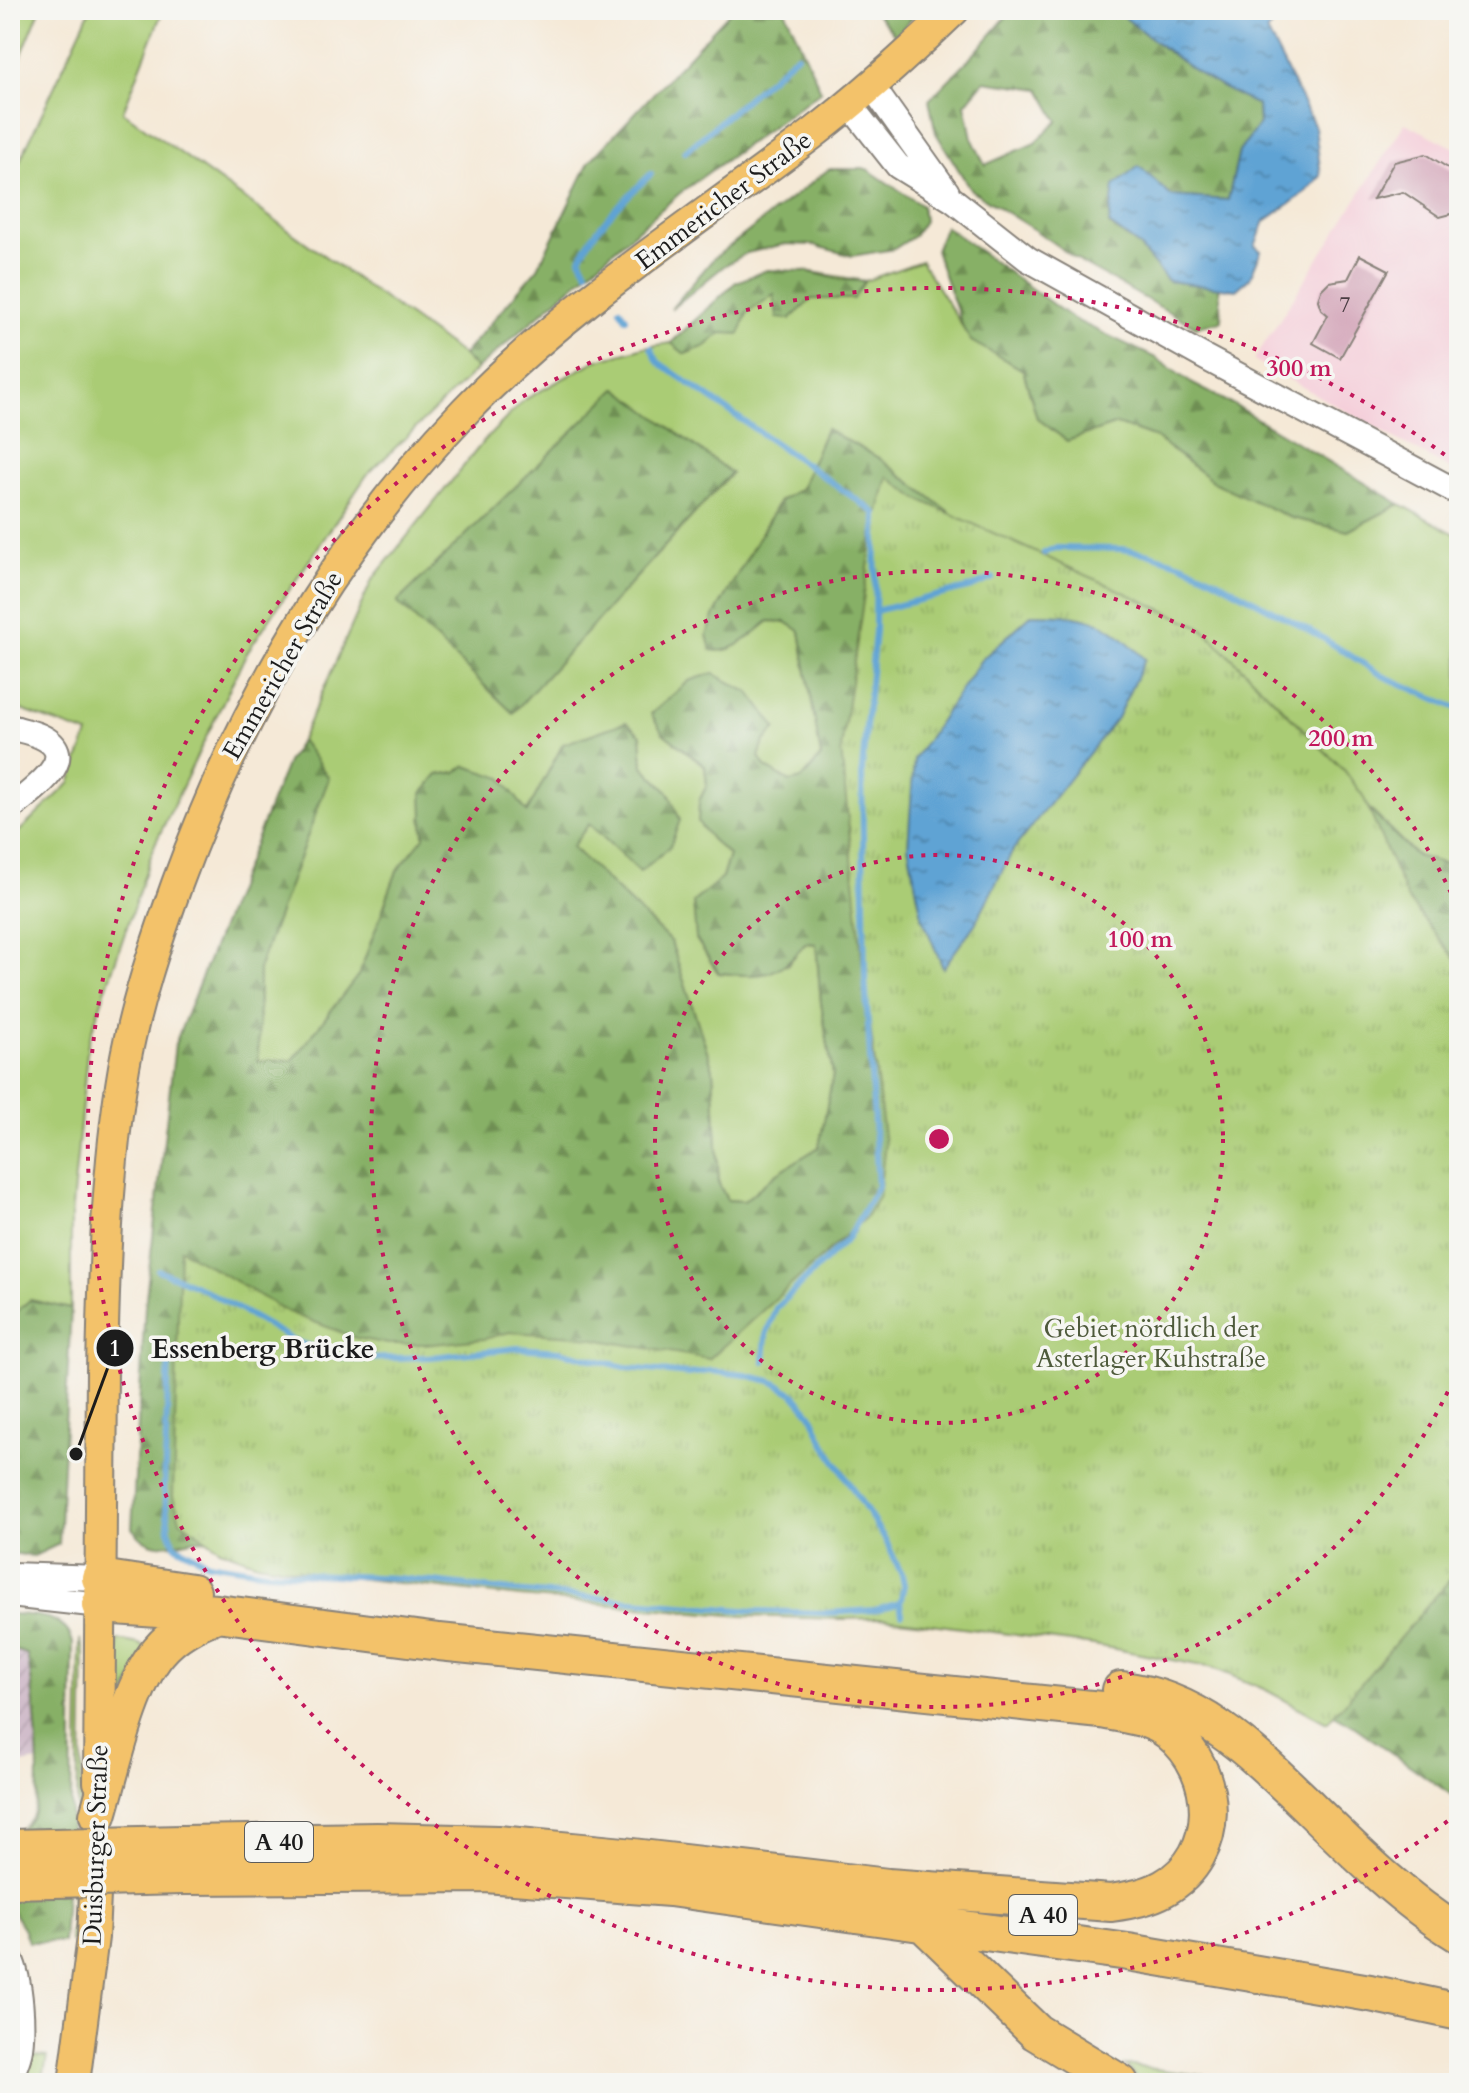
<svg xmlns="http://www.w3.org/2000/svg" width="1469" height="2093" viewBox="0 0 1469 2093" font-family="Cardo,serif">
<style>
.built{fill:#f5cfda}
.industrial{fill:url(#industrial-furrows)}
.grass{fill:#aacc75;stroke:#637448;stroke-width:2;fill-rule:evenodd}
.forest{fill:url(#forest-firs);stroke:#526641;stroke-width:2;fill-rule:evenodd}
.park{fill:url(#park-tufts);stroke:#637448;stroke-width:2}
.water{fill:url(#water-ripples);stroke:#3e6078;stroke-width:2}
.lines{fill:none;stroke-linecap:round;stroke-linejoin:round}
.stream{stroke:#5fa3d4;stroke-width:6}
.building{fill:#d09eb4}
.minor-casing{stroke:#88827a;stroke-width:28}
.major-casing{stroke:#88827a;stroke-width:34}
.highway-casing{stroke:#88827a;stroke-width:40}
.minor{stroke:#fff;stroke-width:24}
.major{stroke:#f3c26a;stroke-width:30}
.highway{stroke:#f3c26a;stroke-width:36}
.highway-bridge-casing{stroke:#88827a;stroke-width:40;stroke-linecap:butt}
.highway-bridge{stroke:#f3c26a;stroke-width:36}
.ring{fill:none;stroke:#c2185b;stroke-width:4;stroke-dasharray:4 8}
.labels{text-anchor:middle;stroke-width:7;stroke-linejoin:round;paint-order:stroke}
.number-label{font-size:22px;fill:#493c42}
.shield{fill:#f6f6f2;stroke:#5d5d5c;stroke-width:2}
.shield-label{font-size:24px;font-weight:bold;fill:#1c1c1c}
.street-label{font-size:26px;fill:#1c1c1c;stroke:#f6f6f2}
.park-label{font-size:26px;fill:#4e5a3b;stroke:#f6f6f2}
.centre{fill:#c2185b;stroke:#f6f6f2;stroke-width:4}
.ring-label{font-size:24px;text-anchor:middle;font-weight:bold;fill:#c2185b;stroke:#f6f6f2;stroke-width:7;stroke-linejoin:round;paint-order:stroke}
.leader{fill:none;stroke:#1c1c1c;stroke-width:3}
.callout-dot{fill:#1c1c1c;stroke:#f6f6f2;stroke-width:3}
.mark-label{font-size:24px;text-anchor:middle;font-weight:bold;fill:#fff}
.callout-label{font-size:28px;text-anchor:middle;font-weight:bold;fill:#1c1c1c;stroke:#f6f6f2;stroke-width:7;stroke-linejoin:round;paint-order:stroke}
</style>
<defs>
<pattern id="industrial-furrows" width="10" height="10" patternUnits="userSpaceOnUse" patternTransform="scale(2)"><rect width="10" height="10" fill="#d1bdcb"/><path d="M-1 1l2-2M0 10L10 0M9 11l2-2" fill="none" stroke="#b3a2ae"/></pattern>
<pattern id="forest-firs" width="22" height="20" patternUnits="userSpaceOnUse" patternTransform="scale(2)"><rect width="22" height="20" fill="#87b066"/><path d="M5 1l3.5 6h-7zM16 11l3.5 6h-7z" fill="#6e8e53"/></pattern>
<pattern id="park-tufts" width="24" height="20" patternUnits="userSpaceOnUse" patternTransform="scale(2)"><rect width="24" height="20" fill="#aacc75"/><path d="M3 7l-1-3M5 7V3M7 7l1-3M15 17l-1-3M17 17v-4M19 17l1-3" fill="none" stroke="#92af65"/></pattern>
<pattern id="water-ripples" width="26" height="14" patternUnits="userSpaceOnUse" patternTransform="scale(2)"><rect width="26" height="14" fill="#5fa3d4"/><path d="M2 4q2-2 4 0t4 0M15 11q2-2 4 0t4 0" fill="none" stroke="#4e84ab"/></pattern>
</defs>
<rect width="100%" height="100%" fill="#f6f6f2"/>
<filter id="ink" filterUnits="userSpaceOnUse"><feTurbulence type="fractalNoise" baseFrequency=".0125" numOctaves="2"/><feDisplacementMap in="SourceGraphic" scale="16" xChannelSelector="R" yChannelSelector="G"/><feConvolveMatrix kernelMatrix="1 2 1 2 8 2 1 2 1" color-interpolation-filters="sRGB"/></filter>
<filter id="wash" filterUnits="userSpaceOnUse"><feTurbulence type="fractalNoise" baseFrequency=".006" numOctaves="4" result="noise"/><feDisplacementMap in="SourceGraphic" scale="32" xChannelSelector="R" yChannelSelector="G"/><feGaussianBlur stdDeviation="1.8" result="paint"/><feColorMatrix in="noise" values="0 0 0 0 0 0 0 0 0 0 0 0 0 0 0 0 0 1.4 0 .05"/><feComposite in="paint" operator="in"/></filter>
<g filter="url(#wash)">
<rect width="100%" height="100%" fill="#f5e9d7"/>
<path class="built" d="M1405,123L1459,150V474L1254,360Z"/>
<path class="industrial" d="M10,1633L41,1639L49,1759L10,1766Z"/>
<path class="grass" d="M10,10H40L10,83Z
M90,10H163L123,112L463,355L477,369L367,475L246,654L155,844L88,1042L71,1218V1309L30,1300L10,1317V840L70,783L88,734L21,710L10,676V182Z
M921,261L971,340L1023,370L1037,418L1067,441L1117,424L1156,438L1215,483L1348,531L1400,504L1459,536V868L1417,856L1316,756L999,550L826,429L801,488L779,501L719,607L707,635L736,646L769,621L786,622L800,631L821,756L802,779L790,782L765,767L759,757L764,742L776,728L663,733L705,766L707,785L699,801L711,839L729,855L722,878L696,939L718,973L744,975L787,965L806,943L816,944L821,1003L833,1075L819,1147L776,1174L744,1201L727,1200L719,1184L713,1069L671,942L572,847L589,823L669,793L643,766L641,735L563,744L527,813L514,797L456,772L438,775L422,817L425,837L397,871L360,974L293,1060L258,1061L259,967L328,778L301,740L372,580L483,442L524,400L595,361L644,347L671,343L736,282L806,271L865,281ZM617,389L731,474L513,712L398,602Z
M80,1639L84,1651L81,1815L75,1941L70,1942L77,1815Z
M118,1640L139,1644L147,1649L119,1708Z
M33,2056L47,2057L42,2083H21Z
M1125,2065L1259,2083H1141Z"/>
<path class="forest" d="M732,10H785L821,91L680,193L477,369L463,355L538,268L589,162Z
M873,10H919L896,36Z
M1012,10H1071L1069,17L1118,12C1162,48 1205,83 1258,105L1259,124L1239,152L1228,200L1171,196L1139,167L1109,225L1139,246L1168,281L1219,287L1222,321L1196,327L1083,264L1036,231L971,190L936,133L929,100L975,53ZM984,81L1040,89L1058,121L1035,143L985,165L972,138L965,104Z
M829,169H867L922,206L924,221L914,236L894,249L852,256L813,245L785,244L747,253L724,266L671,309L713,259Z
M945,226L1073,319L1156,358L1191,383L1232,404L1400,504L1348,531L1291,518L1215,483L1156,438L1117,424L1067,441L1037,418L1023,370L971,341L964,330L935,250Z
M767,270L806,271L842,280L865,281L853,299H812L790,319L777,318L774,294L747,313L740,334L721,333L706,346L685,354L671,343L736,282Z
M617,388L731,473L513,713L397,602Z
M826,429L879,458L999,550L1316,756L1416,856L1459,868V1800L1352,1725L1270,1679L1156,1638L507,1555L197,1539C170,1544 150,1554 132,1528L145,1306L175,1044L287,762L301,740L329,778L259,967L258,1061L293,1060L359,974L397,871L424,837L422,793L438,775L456,772L466,766L502,778L527,812L563,744L626,722L641,735L643,766L669,793L680,820L670,847L640,872L589,824L572,847L671,942L713,1069L719,1184L727,1200L744,1201L776,1174L819,1147L833,1075L821,1003L816,944L806,943C775,979 764,977 719,973L696,939L693,902L722,878L729,855L711,839L698,822L699,801L707,785L705,766L663,733L651,714L689,681L713,673L750,693L776,728L764,742L759,757L765,767L790,782L802,779L821,757L800,631L786,622L769,621C752,634 734,655 711,650L707,635L715,614L780,501L801,488Z
M30,1300L71,1309L59,1544L34,1556L10,1553V1317Z
M10,1614C34,1615 65,1614 73,1643L71,1815L63,1942H28L23,1928L10,1907V1840C17,1833 27,1825 32,1817C45,1793 33,1684 27,1654L10,1649Z"/>
<path class="park" d="M888,477L918,499L1201,627L1344,770L1363,796L1408,900L1459,963V1569L1327,1723L1266,1690L1213,1668L1094,1645L884,1618L841,1619L743,1616L520,1597L321,1574L257,1563L220,1549L180,1520L173,1496L180,1249L288,1312L356,1338L388,1344H433L484,1339L510,1332L577,1336L709,1359L867,1216L879,1196L885,1144L863,968L841,749L873,534Z"/>
<path class="water" d="M1120,10H1285L1267,31L1315,127L1321,176L1305,193L1265,221L1255,246L1261,251L1250,278L1236,290L1168,281L1139,246L1109,224L1114,186L1139,166L1171,196L1228,200L1239,152L1259,124L1258,105C1205,83 1163,48 1118,12Z
M1032,614C1090,615 1103,616 1145,659L1117,718L1013,850L975,924L943,968L922,917L908,846L914,759L981,660Z"/>
<g class="lines">
<path class="stream" d="M685,152L797,55
M587,271L580,258C596,225 625,199 651,174
M620,309L626,318
M651,348L658,362L876,513L875,631L862,769L865,976L878,1186L847,1239L776,1308L766,1335L764,1362
M1044,553L1055,548L1122,549L1150,554L1182,564L1209,576L1321,637L1383,676L1459,709
M875,611L972,587L993,578
M158,1270L201,1288L295,1341L333,1355L355,1359L431,1357L518,1348L559,1351L629,1368L688,1374L710,1371L745,1375L771,1381L793,1393L811,1414L825,1445L886,1541L902,1575L904,1585L900,1603L902,1614
M169,1357L164,1489L169,1530L175,1545L208,1563L267,1572L398,1578L512,1591L754,1611L825,1613L875,1610L900,1603"/>
</g>
<g id="blocks">
<path class="building" d="M1426,154L1459,175V212L1440,217L1403,192L1373,199L1394,162Z
M1360,255L1389,270L1340,358L1313,343L1328,315L1321,309L1318,300L1321,290L1329,282L1348,279Z"/>
</g>
</g>
<g filter="url(#ink)">
<use href="#blocks" fill-opacity="0" stroke="#88827a" stroke-width="2"/>
<g class="lines">
<g class="minor-casing">
<path id="minor" d="M871,85L947,192
M849,104L898,166L953,200L1028,259L1206,358L1459,493
M10,727C20,730 31,732 40,736C86,757 28,793 10,809
M10,1575L100,1578
M10,1595L100,1605
M10,1958C21,1980 24,2030 19,2054C17,2062 13,2071 10,2079"/>
</g>
<g class="major-casing">
<path id="major" d="M99,1782C101,1645 100,1508 102,1371C104,1270 107,1167 124,1067C135,1005 156,943 177,884C241,709 335,546 465,411C567,305 694,224 811,135C861,97 908,54 954,10
M74,2083L93,1937L97,1854"/>
</g>
<g class="highway-casing">
<path id="highway" d="M100,1578L192,1592
M100,1605L217,1613L439,1642L1101,1710C1124,1714 1152,1717 1170,1732C1220,1772 1223,1855 1164,1888C1148,1897 1130,1900 1111,1903L888,1887L624,1856L498,1844L377,1841L182,1844
M1121,1690C1198,1698 1253,1753 1305,1803C1353,1850 1402,1899 1459,1934
M98,1815C112,1769 128,1687 159,1651C174,1633 194,1623 216,1614
M185,1876L485,1874L670,1888L1128,1952L1370,1993L1459,2012
M922,1922L1036,2032L1120,2083"/>
</g>
<use href="#minor" class="minor"/>
<use href="#major" class="major"/>
<use href="#highway" class="highway"/>
<g class="highway-bridge-casing">
<path id="highway-bridge" d="M10,1848L182,1844
M10,1880L185,1876"/>
</g>
<use href="#highway-bridge" class="highway-bridge"/>
</g>
</g>
<g class="ring">
<circle cx="939" cy="1139" r="284"/>
<path d="M1458 1370A568 568 0 1 1 1458 908"/>
<path d="M1457 1814A851 851 0 1 1 1457 464"/>
</g>
<g class="labels">
<g class="number-label">
<text x="1345" y="312">7</text>
</g>
<g class="shield">
<rect x="245" y="1822" width="68" height="40" rx="6"/>
<rect x="1009" y="1895" width="68" height="40" rx="6"/>
</g>
<g class="shield-label">
<text x="279" y="1850">A 40</text>
<text x="1043" y="1923">A 40</text>
</g>
<g class="street-label">
<text transform="translate(723 200) rotate(-37)" y="9">Emmericher Straße</text>
<text transform="translate(282 665) rotate(-60)" y="9">Emmericher Straße</text>
<text transform="translate(95 1845) rotate(-88)" y="9">Duisburger Straße</text>
</g>
<g class="park-label">
<text x="1151" y="1337">Gebiet nördlich der<tspan x="1151" dy="30">Asterlager Kuhstraße</tspan></text>
</g>
</g>
<circle cx="939" cy="1139" r="12" class="centre"/>
<g class="ring-label">
<text x="1299" y="376">300 m</text>
<text x="1341" y="746">200 m</text>
<text x="1140" y="947">100 m</text>
</g>
<path class="leader" d="M76 1454L115 1348"/>
<g class="callout-dot">
<circle cx="76" cy="1454" r="8"/>
<circle cx="115" cy="1348" r="20"/>
</g>
<g class="mark-label">
<text x="115" y="1356">1</text>
</g>
<g class="callout-label">
<text x="263" y="1358">Essenberg Brücke</text>
</g>
<rect width="1469" height="2093" fill="none" stroke="#f6f6f2" stroke-width="40"/>
</svg>
